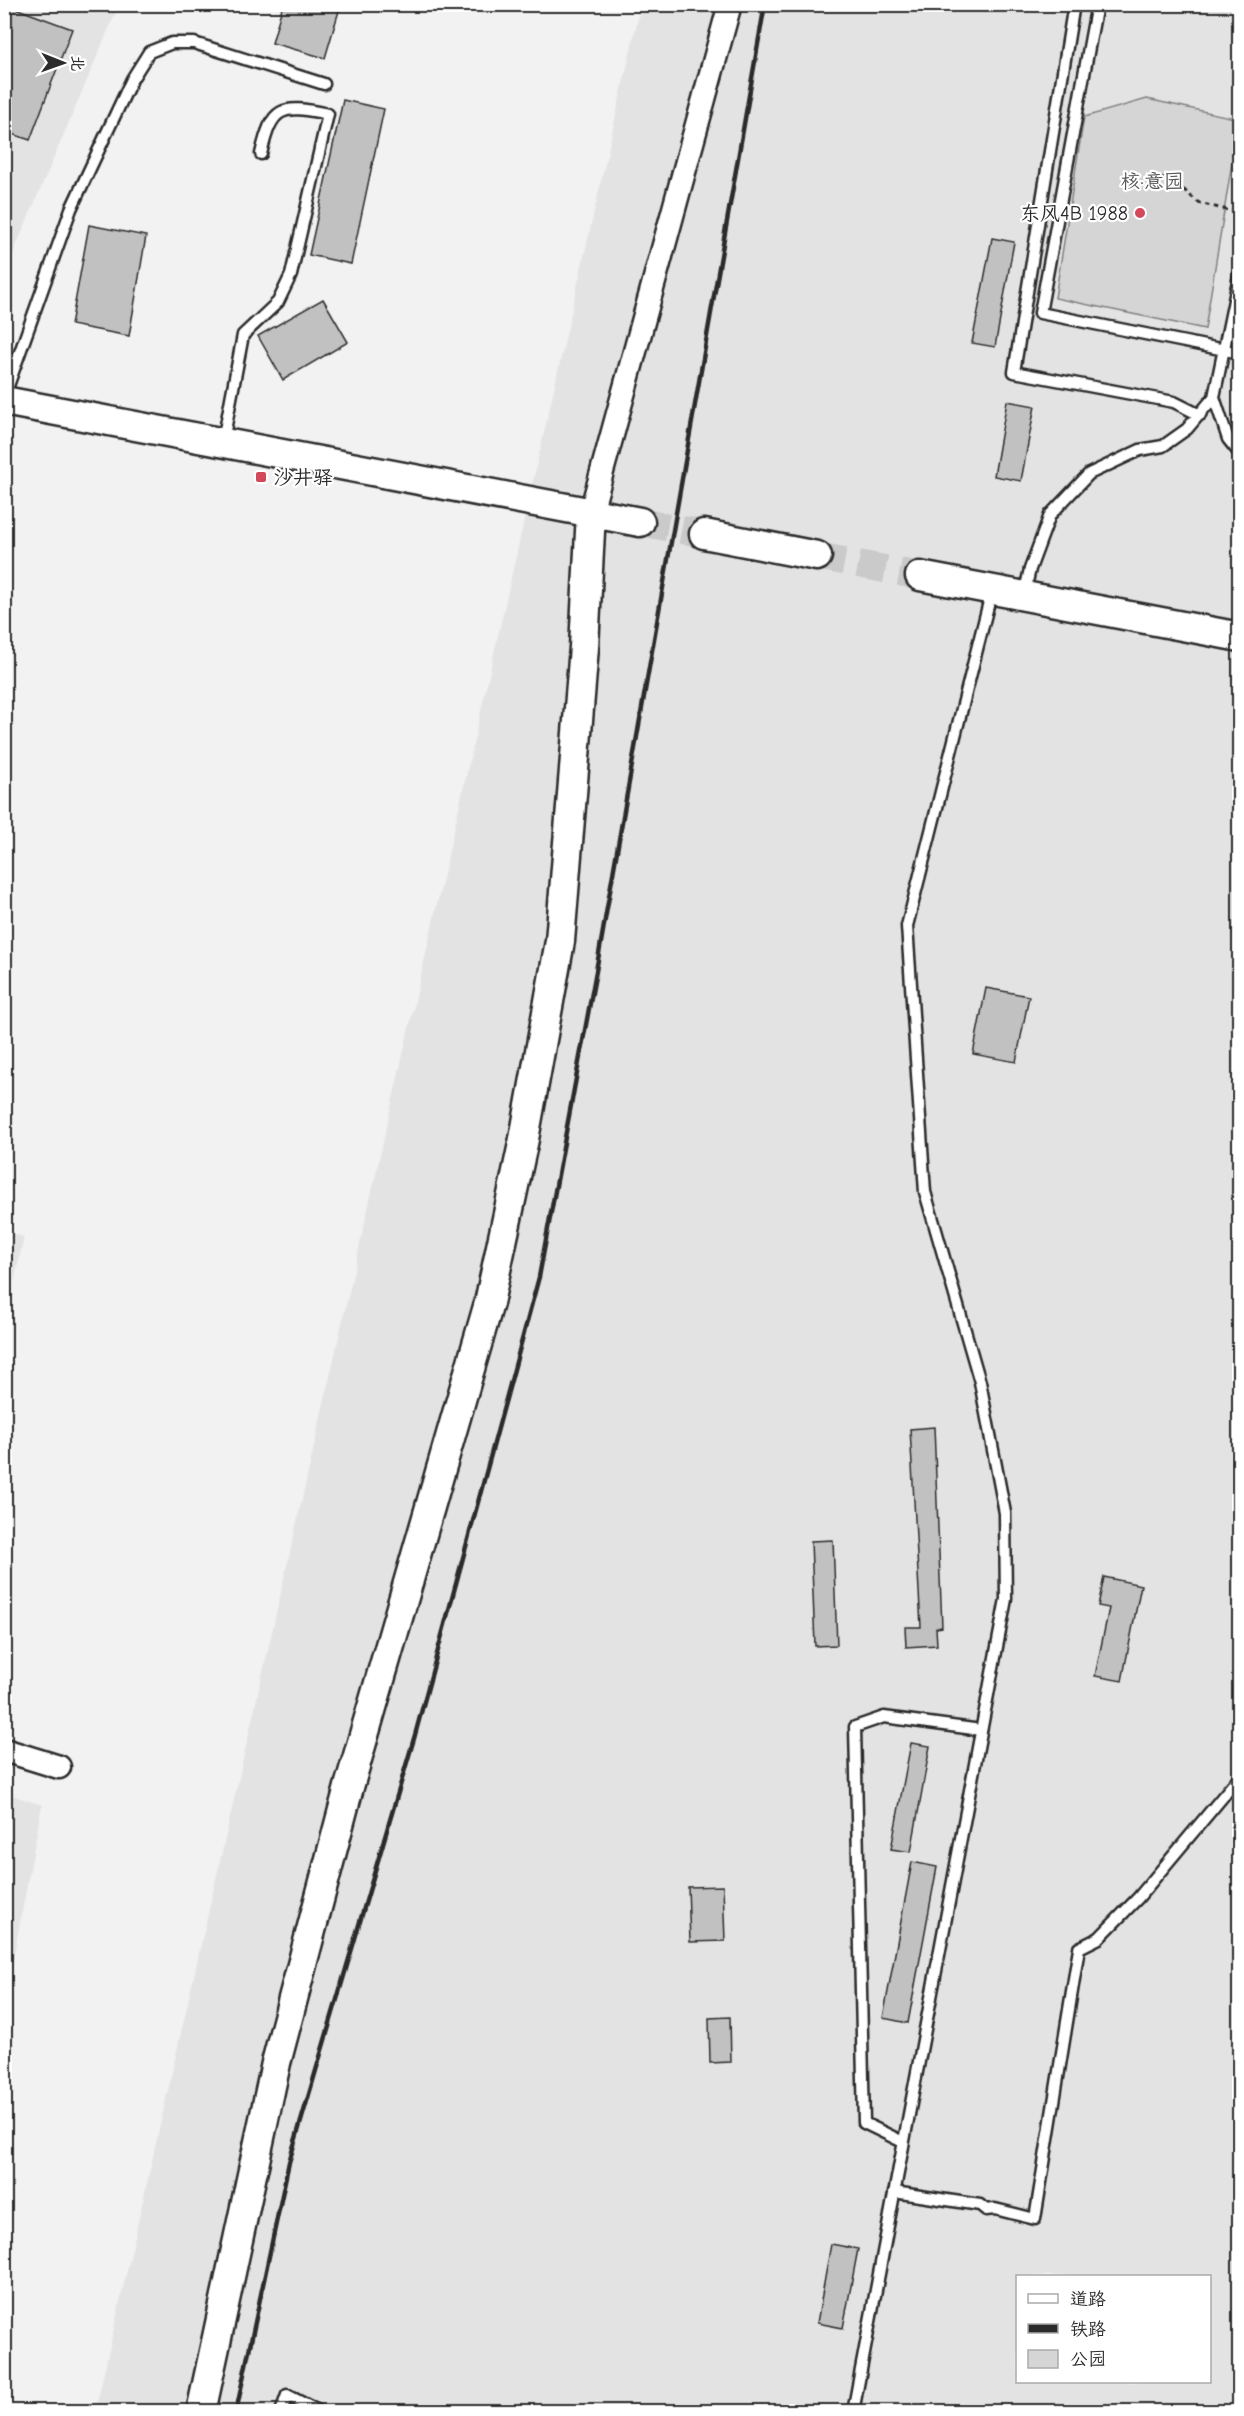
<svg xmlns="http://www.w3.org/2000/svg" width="1244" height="2416" viewBox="0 0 1244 2416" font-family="'Comic Neue','LXGW WenKai TC',sans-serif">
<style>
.built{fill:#e3e3e3;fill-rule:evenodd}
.green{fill:#d5d5d5;stroke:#808080;stroke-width:1.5}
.building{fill:#c1c1c1;stroke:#2b2b2b;stroke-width:1.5}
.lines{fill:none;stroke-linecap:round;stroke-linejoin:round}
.tertiary-tunnel{stroke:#cacaca;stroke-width:28;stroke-dasharray:28 14;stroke-linecap:butt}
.service-casing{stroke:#2b2b2b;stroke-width:15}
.minor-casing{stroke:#2b2b2b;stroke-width:27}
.tertiary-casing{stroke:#2b2b2b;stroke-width:33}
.path{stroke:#2b2b2b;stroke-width:3;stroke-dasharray:4.5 4.5;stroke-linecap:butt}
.service{stroke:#fff;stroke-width:10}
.minor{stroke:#fff;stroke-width:22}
.tertiary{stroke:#fff;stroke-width:28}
.rail{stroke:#2b2b2b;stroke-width:4.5}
.poi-dot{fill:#d1495b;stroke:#fff;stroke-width:2}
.labels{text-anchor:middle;stroke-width:4.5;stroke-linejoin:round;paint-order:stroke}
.park-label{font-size:20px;fill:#565656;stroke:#fff}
.poi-label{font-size:20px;fill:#2b2b2b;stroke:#fff;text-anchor:end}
</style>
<rect width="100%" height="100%" fill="#f2f2f2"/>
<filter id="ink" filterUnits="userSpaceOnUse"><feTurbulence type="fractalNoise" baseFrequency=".0167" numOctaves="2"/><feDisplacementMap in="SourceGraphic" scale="12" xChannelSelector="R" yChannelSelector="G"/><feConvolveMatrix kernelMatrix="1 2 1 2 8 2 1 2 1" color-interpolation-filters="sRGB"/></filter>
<g filter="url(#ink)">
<path class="built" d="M5,5H119L5,272Z
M641,5H1239V2411L95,2412ZM1018,2276H1210V2382H1018Z
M5,1231L24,1237L5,1322L4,1231Z
M5,1793L42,1805L5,2003L4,1793Z"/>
<path class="green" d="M1147,99L1239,119L1205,329L1055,298L1084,117Z"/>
<path class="building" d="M4,4L72,29L30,140L4,131Z
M283,4H341L325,58L272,43Z
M343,100L384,109L351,264L309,255Z
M89,225L146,236L129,336L71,325Z
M992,238L1014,242L995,347L972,343Z
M323,299L348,342L283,380L258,336Z
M1007,401L1035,406L1021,481L994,476Z
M986,988L1029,996L1016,1062L973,1054Z
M934,1427L942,1627L936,1628L937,1645L906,1647L905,1627H921L910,1429Z
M833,1540L837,1645L815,1646L811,1541Z
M1104,1577L1141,1585L1122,1681L1095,1676L1109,1608L1098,1606Z
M911,1743L930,1746L911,1852L891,1849Z
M912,1862L937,1867L908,2023L883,2018Z
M723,1886L725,1941L690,1942L688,1887Z
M730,2017L731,2062L710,2063L709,2018Z
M831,2244L858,2249L843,2328L817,2323Z"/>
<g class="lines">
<path class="tertiary-tunnel" d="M640,522L704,534
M817,556L920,576"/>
<g class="service-casing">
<path id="service" d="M1074,4L1014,372L1174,402L1200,415
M1097,4L1040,313L1240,353
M4,397L71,209L132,79L149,52L172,43H194L324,84
M1214,397L1240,271
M223,441L243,335L278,302L291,275L328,114C281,104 272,106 261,154
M1024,595L1030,569L1050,515L1089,474L1140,450L1163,446L1187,429L1214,397L1228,439L1240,454
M903,2142L864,2123L855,1727L884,1717L981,1730
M894,2192L980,2205L986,2210L995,2209L1035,2219L1079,1948L1099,1938L1138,1898L1240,1776
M281,2412L287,2395L320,2412
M853,2412L1006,1599L1005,1513L980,1382L925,1192L907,926L992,590"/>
</g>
<g class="minor-casing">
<path id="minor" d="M591,512L730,4
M4,1750L59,1767"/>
</g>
<g class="tertiary-casing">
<path id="tertiary" d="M4,401L640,522
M704,534L817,556
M920,576L1240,637
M201,2412L276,2063L349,1787L489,1303L524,1139L560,941L584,647L591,512"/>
</g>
<path class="path" d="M1151,175L1176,183L1199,203L1240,213"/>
<use href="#service" class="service"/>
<use href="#minor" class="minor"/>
<use href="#tertiary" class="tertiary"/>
<path class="rail" d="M236,2412L289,2162L415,1735L539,1277L596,971L765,4"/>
</g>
</g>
<g class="poi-dot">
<circle cx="1140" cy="213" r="6"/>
<rect x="255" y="471" width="12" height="12" rx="3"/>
</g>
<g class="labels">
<g class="park-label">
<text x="1152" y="188">核·意园</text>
</g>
<g class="poi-label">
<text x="1128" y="220">东风4B 1988</text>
<text x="273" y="484" text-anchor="start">沙井驿</text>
</g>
</g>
<rect width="1244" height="2416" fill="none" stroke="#fff" stroke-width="24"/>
<rect x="12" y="12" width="1220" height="2392" fill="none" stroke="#2b2b2b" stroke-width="2" filter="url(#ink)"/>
<rect x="1016" y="2275" width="195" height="108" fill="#ffffff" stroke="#aaaaaa" stroke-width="1.5"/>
<rect x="1028" y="2294" width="30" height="9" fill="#ffffff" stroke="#aaaaaa" stroke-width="1.5"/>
<text x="1070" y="2305" font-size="18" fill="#2b2b2b">道路</text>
<rect x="1028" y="2324" width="30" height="9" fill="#2b2b2b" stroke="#aaaaaa" stroke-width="1.5"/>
<text x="1070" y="2335" font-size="18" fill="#2b2b2b">铁路</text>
<rect x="1028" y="2350" width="30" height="18" fill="#d5d5d5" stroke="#aaaaaa" stroke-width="1.5"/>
<text x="1070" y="2365" font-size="18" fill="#2b2b2b">公园</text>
<g transform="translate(63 63) rotate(91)" stroke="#ffffff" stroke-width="4.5" paint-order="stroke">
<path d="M0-4.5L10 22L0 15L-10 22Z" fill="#2b2b2b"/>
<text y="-9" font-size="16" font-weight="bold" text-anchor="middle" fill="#2b2b2b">北</text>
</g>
</svg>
